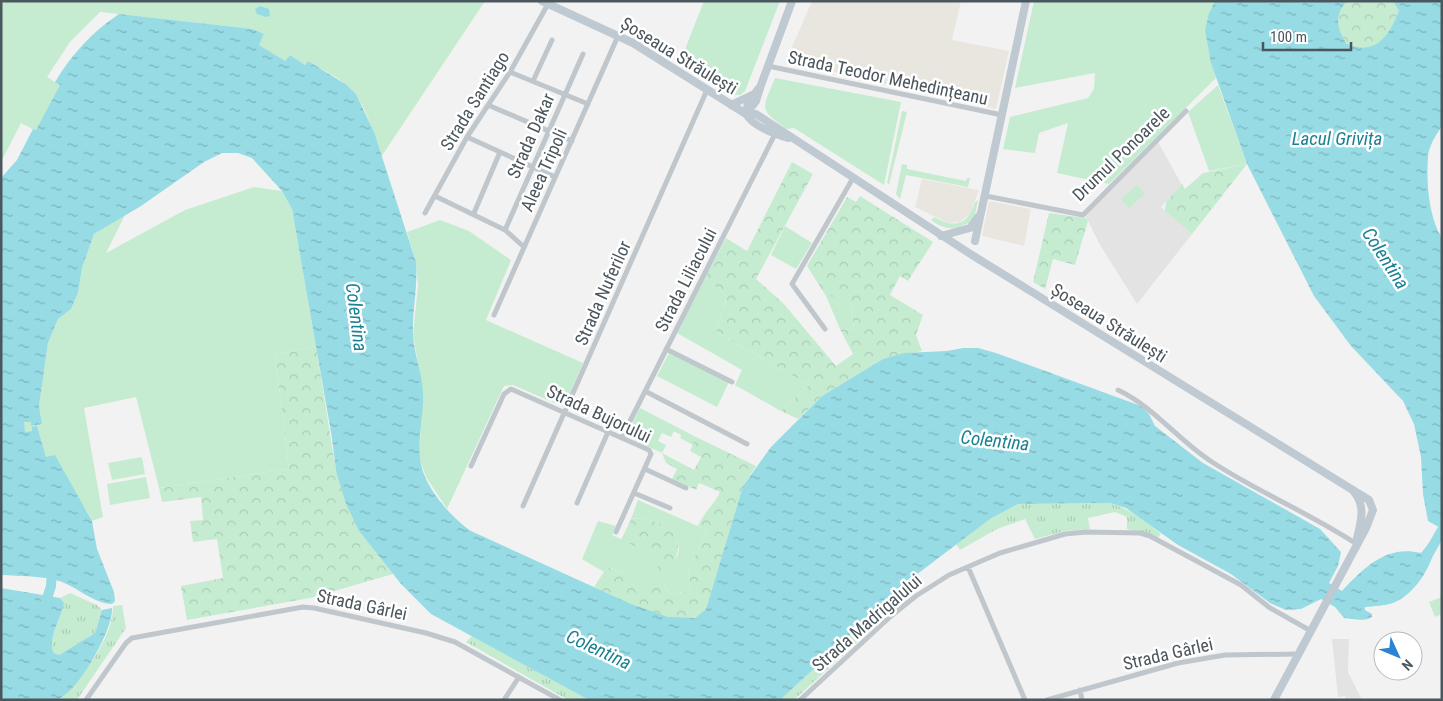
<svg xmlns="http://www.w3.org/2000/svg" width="1443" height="701" viewBox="0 0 1443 701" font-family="'Roboto Condensed',sans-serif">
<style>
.commercial{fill:#e9e6e0}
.education{fill:#e4e3e3}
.green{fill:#c5ecd1}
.forest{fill:url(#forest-crowns)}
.park{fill:url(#park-tufts)}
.water{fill:url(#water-ripples)}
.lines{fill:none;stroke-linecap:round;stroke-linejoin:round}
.river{stroke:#97dbe4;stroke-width:10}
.street{stroke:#bfc7cc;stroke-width:5}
.secondary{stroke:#bfc9d1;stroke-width:8}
.labels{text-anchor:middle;stroke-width:5;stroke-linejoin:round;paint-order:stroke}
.street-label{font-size:18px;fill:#4b565d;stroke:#fff}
.water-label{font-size:19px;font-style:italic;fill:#1a8292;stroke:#fff}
</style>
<defs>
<pattern id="forest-crowns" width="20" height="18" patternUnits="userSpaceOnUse" patternTransform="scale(1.25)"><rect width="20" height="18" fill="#c5ecd1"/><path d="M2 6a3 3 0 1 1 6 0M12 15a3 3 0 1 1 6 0" fill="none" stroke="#abccb6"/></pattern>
<pattern id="park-tufts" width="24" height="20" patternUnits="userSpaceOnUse" patternTransform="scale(1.25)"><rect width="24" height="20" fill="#c5ecd1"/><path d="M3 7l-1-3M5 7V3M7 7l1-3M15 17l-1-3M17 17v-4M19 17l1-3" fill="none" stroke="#abccb6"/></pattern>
<pattern id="water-ripples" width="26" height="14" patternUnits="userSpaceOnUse" patternTransform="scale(1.25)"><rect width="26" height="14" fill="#97dbe4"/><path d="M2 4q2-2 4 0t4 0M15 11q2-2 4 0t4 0" fill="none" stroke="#7db4bc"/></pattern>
</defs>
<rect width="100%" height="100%" fill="#f3f2f2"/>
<path class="commercial" d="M812,1H961L952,40L1009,51L996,109L786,61Z
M922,179L979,190L970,214L960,222L948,223L915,207Z
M989,201L1031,209L1024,246L982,236Z"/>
<path class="education" d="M1158,142L1182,185L1161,207L1192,234L1137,304L1100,245L1085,215Z
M1332,639H1349L1348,672L1362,700H1346L1345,696L1338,697Z"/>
<path class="green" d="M1,1H485L381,157C375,136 365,101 348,86C337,76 320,69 308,61L305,65L290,55L285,62L259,45L264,34L253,29L100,12L70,42L47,77L60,85L36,131L21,123L1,162Z
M704,1H780L745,91L740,95L733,94L680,62Z
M1034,1H1215L1209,13L1216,78L1109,184L1057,173L1068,123L1039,133L1035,153L1003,149L1010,117L1088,98L1094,89L1095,73L1015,88Z
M775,78L901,102L884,185L794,128L787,129C758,109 762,110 775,78Z
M1218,85L1247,164L1209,171L1188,112Z
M902,111L907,112L889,185L887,183Z
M902,164L907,165V169L966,181L967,178H970L968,187L906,175L900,199L896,194Z
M1137,185L1145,194L1129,208L1121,199Z
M254,187L282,191L292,209L316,346L275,355L289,469L159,488L136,397L84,408L103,517L92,521L85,508L46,457L37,427L33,431L25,432L23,422H31V426L42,424L39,406L48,343L58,319L71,309L78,293L82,268L94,234L125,215L106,253L185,210Z
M978,200L974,219C959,230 947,232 931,220L934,217C955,229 968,225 975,202Z
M440,220L469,231L511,260L486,320L583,363L564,407L513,385L504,386L447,509L426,477L419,458L423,393L413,335L418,285L416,262L407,232Z
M785,226L812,243L796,269L771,255Z
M705,278L727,296L716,332L809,385L781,411L735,385L742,370L677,333Z
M826,296H841L851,306L854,330L840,329Z
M669,353L729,382L717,407L657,376Z
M640,408L696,437L693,445L680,438L681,435L674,431L671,437L662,433L658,441L666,445L662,453L626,436Z
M142,457L145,474L112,480L108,463Z
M146,477L150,498L110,505L107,484Z
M638,500L707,530L697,553L689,564L690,591L670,594L664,584L665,572L678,555L679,548L673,525H664L643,518L631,519Z
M598,521L616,526L612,535L662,558L650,586L608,567L604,572L582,559Z
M1442,597V614L1435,617L1429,602Z"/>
<path class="forest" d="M1347,1H1393L1399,11C1389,36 1378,56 1347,44C1337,30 1334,15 1347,1Z
M792,162L813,174L756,279L783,303L836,366L853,354L840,329L854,330L851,306L841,297L826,296L807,266L847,197L856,202L860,196L933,242L908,281L900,276L890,295L923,315L916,335L922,351L883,359L822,396L798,419L781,411L809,385L716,332L727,296L705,278L726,238L747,251Z
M1247,164L1192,234L1165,211L1166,202L1182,184L1185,189L1203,173Z
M1049,213L1086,218L1088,221L1075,265L1053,259L1045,289L1033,282Z
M316,346L336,471L359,531L393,574L310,598L187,620L181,586L223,578L217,539L193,542L190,521L203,520L201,497L162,502L159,488L289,469L275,355Z
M696,437L756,466L743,486L706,609C702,612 698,617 693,618C664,624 620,599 594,587L607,567L650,585L662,558L621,540L631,519L643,518L664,525H673C687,564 667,556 664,584L670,594L690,591L689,564L697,553L707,530L698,526C704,512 714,505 720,492L699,483L696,490L672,479L677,469L666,463L662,453L694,470L701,457L690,451Z"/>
<path class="park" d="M1110,503C1130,509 1146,521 1161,534L1158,538L1127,529V517L1115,512L1088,518L1090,529L1065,531L1035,539L1025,519L997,529L960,550L956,544L990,519L1018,504Z
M70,593L97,605L102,610L95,633L59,655L54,653C46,641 62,617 64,603L60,598Z
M894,594L901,602L794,700H780Z
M122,605L126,628L77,700H57C81,684 114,635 113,606Z
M472,636L589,700H568L466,642Z"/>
<path class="water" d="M1215,1H1347C1334,15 1337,30 1347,44C1377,56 1389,35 1399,11L1393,1H1442V126C1436,135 1428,147 1428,158C1426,182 1429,218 1442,238V529L1428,521L1423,494L1421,457L1414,424L1403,401L1351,346L1314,296L1247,164L1211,63L1205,30L1209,13Z
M260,6L269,9L270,16L266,17L257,14L255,9Z
M119,14L253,29L264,34L259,45L285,61L290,55L305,65L308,61L347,85L356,94L374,132L416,262C418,287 412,311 413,335C414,355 422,372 423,392C424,413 418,435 420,457C421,483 450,517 471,531L631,604L668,617L695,618L706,609L743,486L771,447L822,396L883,359L904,353L947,351L963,348H978L996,353L1141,406L1149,414L1155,426L1203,463L1320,529L1341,552L1338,566L1329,583L1342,591C1365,567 1386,545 1421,553L1429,543L1435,547C1431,568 1414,595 1393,603C1384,606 1374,606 1365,607V610L1372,614V617C1365,622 1352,619 1344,618L1335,607L1321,599L1301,609L1286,610L1270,603L1231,574L1178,545L1126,508L1110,503L1018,504L990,519L912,578L780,700H589L431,614L401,584L359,531L346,504L336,471L332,438L292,209L282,191L252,158L238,153H222L204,162L141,206L94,234L82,268L78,293L71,309L58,319L48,343L39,406L42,424L31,426V422H24L25,432L32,431V427L37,426L46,457L55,455L92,521L97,549L114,592L115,601L112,604C94,604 76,586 59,581C43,576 20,576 1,575V178L17,160L33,129L36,130L60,85L55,82C72,54 92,32 119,14Z
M1,588L60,598L64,603C62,617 46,641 54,653L59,655L95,633L102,610L112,608C114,628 77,696 55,700C39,701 18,700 1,700Z"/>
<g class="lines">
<path class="river" d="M1426,558L1442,530
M44,608L51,586L52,568"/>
<path class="street" d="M768,66L1002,115
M510,72L588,104
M533,81L552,40
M488,105L572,141
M467,137L555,177
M435,196L505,230L524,247
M986,196L1083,215L1186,111
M425,213L467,137L510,72L548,4
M474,213L500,152
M505,230L583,54
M494,315L618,36
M825,329L792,284L853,178
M666,349L732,382
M1118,390C1154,407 1178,440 1212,462C1258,492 1309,513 1355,543
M645,391L747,444
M622,437L775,134
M471,466L504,394L511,389L649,450L651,454L616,532
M645,469L686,488
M634,493L670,508
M577,503L608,432
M523,506L707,90
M968,567L1025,700
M1080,690L1082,700
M86,700L126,643L132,638L303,607L314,608L426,633L455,642L560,700
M504,700L519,677
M800,700L891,616L916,596L949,575L1000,553L1065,534L1086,532L1140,533L1150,536L1241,585L1270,608L1311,631
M1047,700L1178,663L1225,655L1298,654"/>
<path class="secondary" d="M542,1L633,43L746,114C754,127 774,134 788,138
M731,105L752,95
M746,112L748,103L758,89
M746,114H756L972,255L1369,500L1373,510L1366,528L1274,700
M746,114L756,101L761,85L792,1
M941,236L970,228L979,216
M975,241L1026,1
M1354,492C1366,506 1361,522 1357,538"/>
</g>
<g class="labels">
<g class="street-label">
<text transform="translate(679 56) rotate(31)" y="6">Șoseaua Străulești</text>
<text transform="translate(888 78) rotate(12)" y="6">Strada Teodor Mehedințeanu</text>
<text transform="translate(475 101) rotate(-58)" y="6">Strada Santiago</text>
<text transform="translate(531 136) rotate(-66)" y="6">Strada Dakar</text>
<text transform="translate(1121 154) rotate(-44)" y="6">Drumul Ponoarele</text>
<text transform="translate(544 170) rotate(-66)" y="6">Aleea Tripoli</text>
<text transform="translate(686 280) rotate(-63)" y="6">Strada Liliacului</text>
<text transform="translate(603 293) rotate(-66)" y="6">Strada Nuferilor</text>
<text transform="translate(1109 323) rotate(32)" y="6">Șoseaua Străulești</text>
<text transform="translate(599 414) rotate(25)" y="6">Strada Bujorului</text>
<text transform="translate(362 605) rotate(12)" y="6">Strada Gârlei</text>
<text transform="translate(867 623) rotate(-41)" y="6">Strada Madrigalului</text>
<text transform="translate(1168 654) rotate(-13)" y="6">Strada Gârlei</text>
</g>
<g class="water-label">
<text x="1337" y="145">Lacul Grivița</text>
<text transform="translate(1386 258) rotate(57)" y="7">Colentina</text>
<text transform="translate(357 317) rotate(83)" y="7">Colentina</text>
<text transform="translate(995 440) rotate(6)" y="7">Colentina</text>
<text transform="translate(599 649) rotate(25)" y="7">Colentina</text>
</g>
</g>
<rect width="1443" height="701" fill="none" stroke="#4b565d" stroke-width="5"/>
<g transform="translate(1398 656) rotate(134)"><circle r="24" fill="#ffffff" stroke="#b7bbbe"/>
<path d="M0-4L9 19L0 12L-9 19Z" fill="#2c83d3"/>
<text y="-8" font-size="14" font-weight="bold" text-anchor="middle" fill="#4b565d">N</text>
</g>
<path d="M1263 42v8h88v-8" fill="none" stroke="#4b565d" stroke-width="2.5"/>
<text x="1270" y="42" font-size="15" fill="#4b565d" stroke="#ffffff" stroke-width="4" paint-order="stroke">100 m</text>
</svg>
